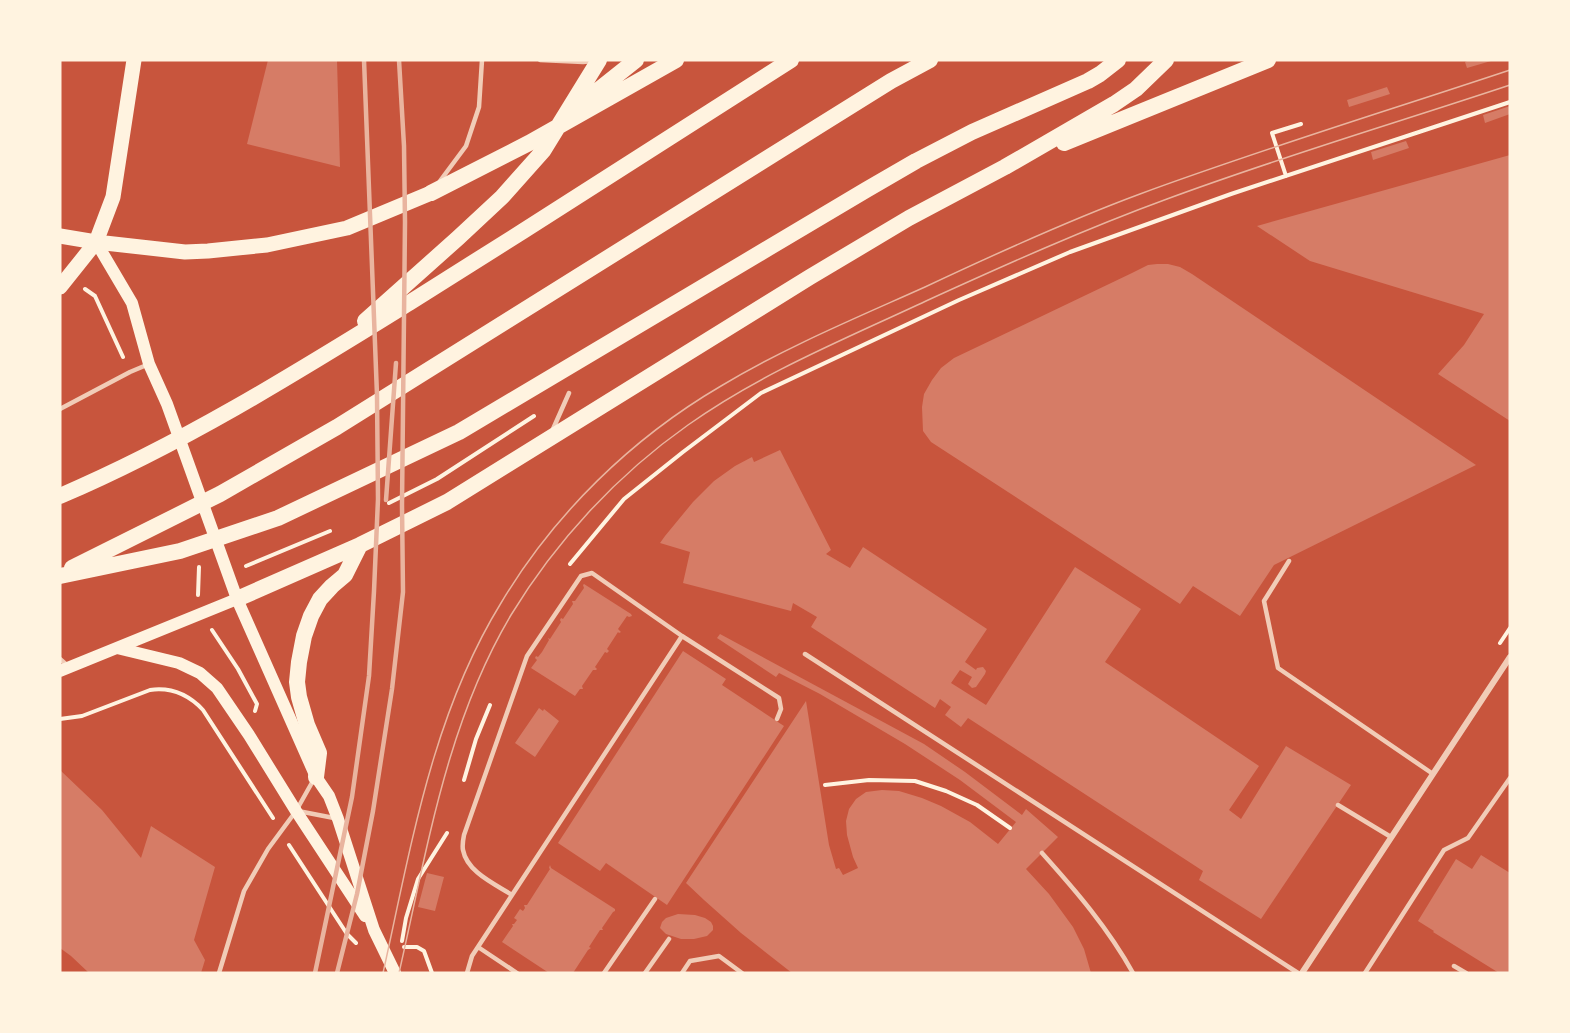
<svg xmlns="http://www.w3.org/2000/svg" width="1570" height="1033" viewBox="0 0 1570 1033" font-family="'Roboto Condensed',sans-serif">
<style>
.building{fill:#d67c66}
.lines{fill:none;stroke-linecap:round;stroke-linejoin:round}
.path{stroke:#fff3e0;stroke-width:4}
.service{stroke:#f1ccb7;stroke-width:4.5}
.minor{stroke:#f1ccb7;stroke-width:6}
.secondary{stroke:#fff3e0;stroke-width:12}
.primary{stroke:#fff3e0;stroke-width:15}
.trunk{stroke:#fff3e0;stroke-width:16}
.tram{stroke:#e9b49f;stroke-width:1.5}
.rail{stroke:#e9b49f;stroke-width:4.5}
</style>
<rect width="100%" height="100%" fill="#c8553d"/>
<path class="building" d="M268,60H337L340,167L247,144Z
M1469,60H1491V61L1467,68L1465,62Z
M1387,87L1390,94L1349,107L1347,100Z
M1510,106V114L1485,123L1483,115Z
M1406,141L1409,148L1373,160L1371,152Z
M1510,155V421L1438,374L1464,345L1484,314L1310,261L1257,226Z
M1157,264H1168L1180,267L1192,274L1476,465L1274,565L1240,616L1193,586L1180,604L931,442L923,431L922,407L924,394L932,380L941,368L954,358L1132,273L1148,265Z
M780,450L831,550L826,554L850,568L863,547L987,629L965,662L976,670L977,668L983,667L986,671L985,674L976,687L972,688L968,684L972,677L960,670L951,683L986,705L1075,567L1141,609L1105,662L1259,766L1229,810L1241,819L1286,746L1351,785L1261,919L1199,880L1203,871L968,718L961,727L945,715L951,707L940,699L935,708L811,627L817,617L793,603L791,611L683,583L690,552L660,543L665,536L693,502L714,481L735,466L752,457L754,462Z
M584,584L631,614L632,616L629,617L627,616L618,629L621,632L619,633L618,632L607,649L609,651L607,653L605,652L595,667L597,669L596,670H593L582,686L583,689H580L575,696L531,668L537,660L535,658L536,656L538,657L542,652L549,640L548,638L550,639L561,622L560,620L561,618L563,619L573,604L572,601H575L584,588L583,585Z
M720,634L924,744L965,772L1022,815L1026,809L1058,837L1026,869L1049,894L1073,927L1084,949L1091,973H792L741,933L704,900L686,883L806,701L829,845L836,869L839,868L843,875L858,868L853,857L847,835L846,821L849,809L856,799L866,792L882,790L899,791L922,798L941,806L970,822L998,844L1016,822L960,780L905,744L820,694L779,673L776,677L717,638Z
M683,651L726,679L722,685L784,726L667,905L606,863L600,871L558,843Z
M539,708L543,711L544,709L559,721L535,757L515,743Z
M60,770L102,810L141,858L151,826L215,867L194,940L205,960L201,973H89L71,956L60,948Z
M1481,855L1510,873V973H1499L1433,932L1434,931L1418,921L1456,859L1472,869Z
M550,865L551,868L615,909V911L613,912L602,928L603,930H600L589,947L591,948L588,950L573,973H549L502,942L513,926L512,924H514L517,920L514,918L520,909L523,911L525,908L524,905H527L550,869L549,868Z
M427,873L444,877L435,911L418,907Z
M678,914L695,915L705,918L711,922L713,926V930L707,936L694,939H681L666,934L660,928L662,922L666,918Z"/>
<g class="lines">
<path class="path" d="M1286,176L1272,133L1301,124
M85,289L95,296L123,357
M389,503L437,479L534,416
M570,564L624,499L683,452L761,393L959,300L1070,252L1231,194L1510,102
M246,566L330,531
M198,595L199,567
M212,630L238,669L257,704L255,711
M1500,643L1510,628
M60,719L82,716L150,690C171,687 188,694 203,710L273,818
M464,780L476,739L490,705
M825,785L869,780L915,781L946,791L977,805L1010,828
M289,845L347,934L356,943
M402,941L406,918L418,879L447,833
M404,947H417L424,951L432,973"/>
<path class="service" d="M540,60L583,62L593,61
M440,181L466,146L479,107L482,60
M60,409L130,372L149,364
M553,429L569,393
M1289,561L1264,601L1278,668L1433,774
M805,654L1298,973
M60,659L69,667
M1338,805L1391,837
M298,811L334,818
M1042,853C1076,891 1108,928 1133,973
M512,895C495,884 467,872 463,850C462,845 463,840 464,835L527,656L581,576L592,573L682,636L779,698L781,709L777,719
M478,947L517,973
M1454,966L1466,973
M219,973L244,891L268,849L296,811L314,779
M467,973L472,956L682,636
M604,973L655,899
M645,973L669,939
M682,973L690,961L719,956L742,973
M1365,973L1444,850L1468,838L1510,778"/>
<path class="minor" d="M1302,973L1510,657"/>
<path class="secondary" d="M96,242L132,303L149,364L167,404L237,599L316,777L329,796L338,819L374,930L395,973
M117,648L179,663L200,673L217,688L249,735L296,811L365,916
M60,671L237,599"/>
<path class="primary" d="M60,236L96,242L185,252L208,251L267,245L347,228L431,193
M60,287L96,242L113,197L134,60"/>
<path class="trunk" d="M582,103L636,60
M1064,143L1268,60
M431,193L529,143L676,60
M365,321L458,238L502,197L543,151L599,60
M60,496C182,444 296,373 409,303C537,223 664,141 791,60
M72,568L220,494L337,427L814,129L891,81L930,60
M60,576L180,551L278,518L459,432L866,190L916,161L972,132L1088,81L1100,74L1118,60
M237,599L360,545L447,502L810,277L909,218L1005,167L1114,104L1136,89L1166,60
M316,777L319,753L307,725L299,697L297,682L299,662L304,636L311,616L320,599L332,586L345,575L360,545"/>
<path class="tram" d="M383,973C411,847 432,715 501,603C554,514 632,438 721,386C786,347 856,318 925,287C995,254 1067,221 1140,194C1262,149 1387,111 1510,70
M399,973C427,851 446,724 511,615C556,541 617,475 688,425C761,373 845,339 926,301C1005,265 1085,229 1167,199C1280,157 1396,123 1510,85"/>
<path class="rail" d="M386,500L396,363
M315,973L352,797L369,676L374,591L378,499L377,395L364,60
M337,973L357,894L373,811L392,689L403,592L402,505L405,222L404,146L399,60"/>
</g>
<rect width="1570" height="1033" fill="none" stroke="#fff3e0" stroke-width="123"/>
</svg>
